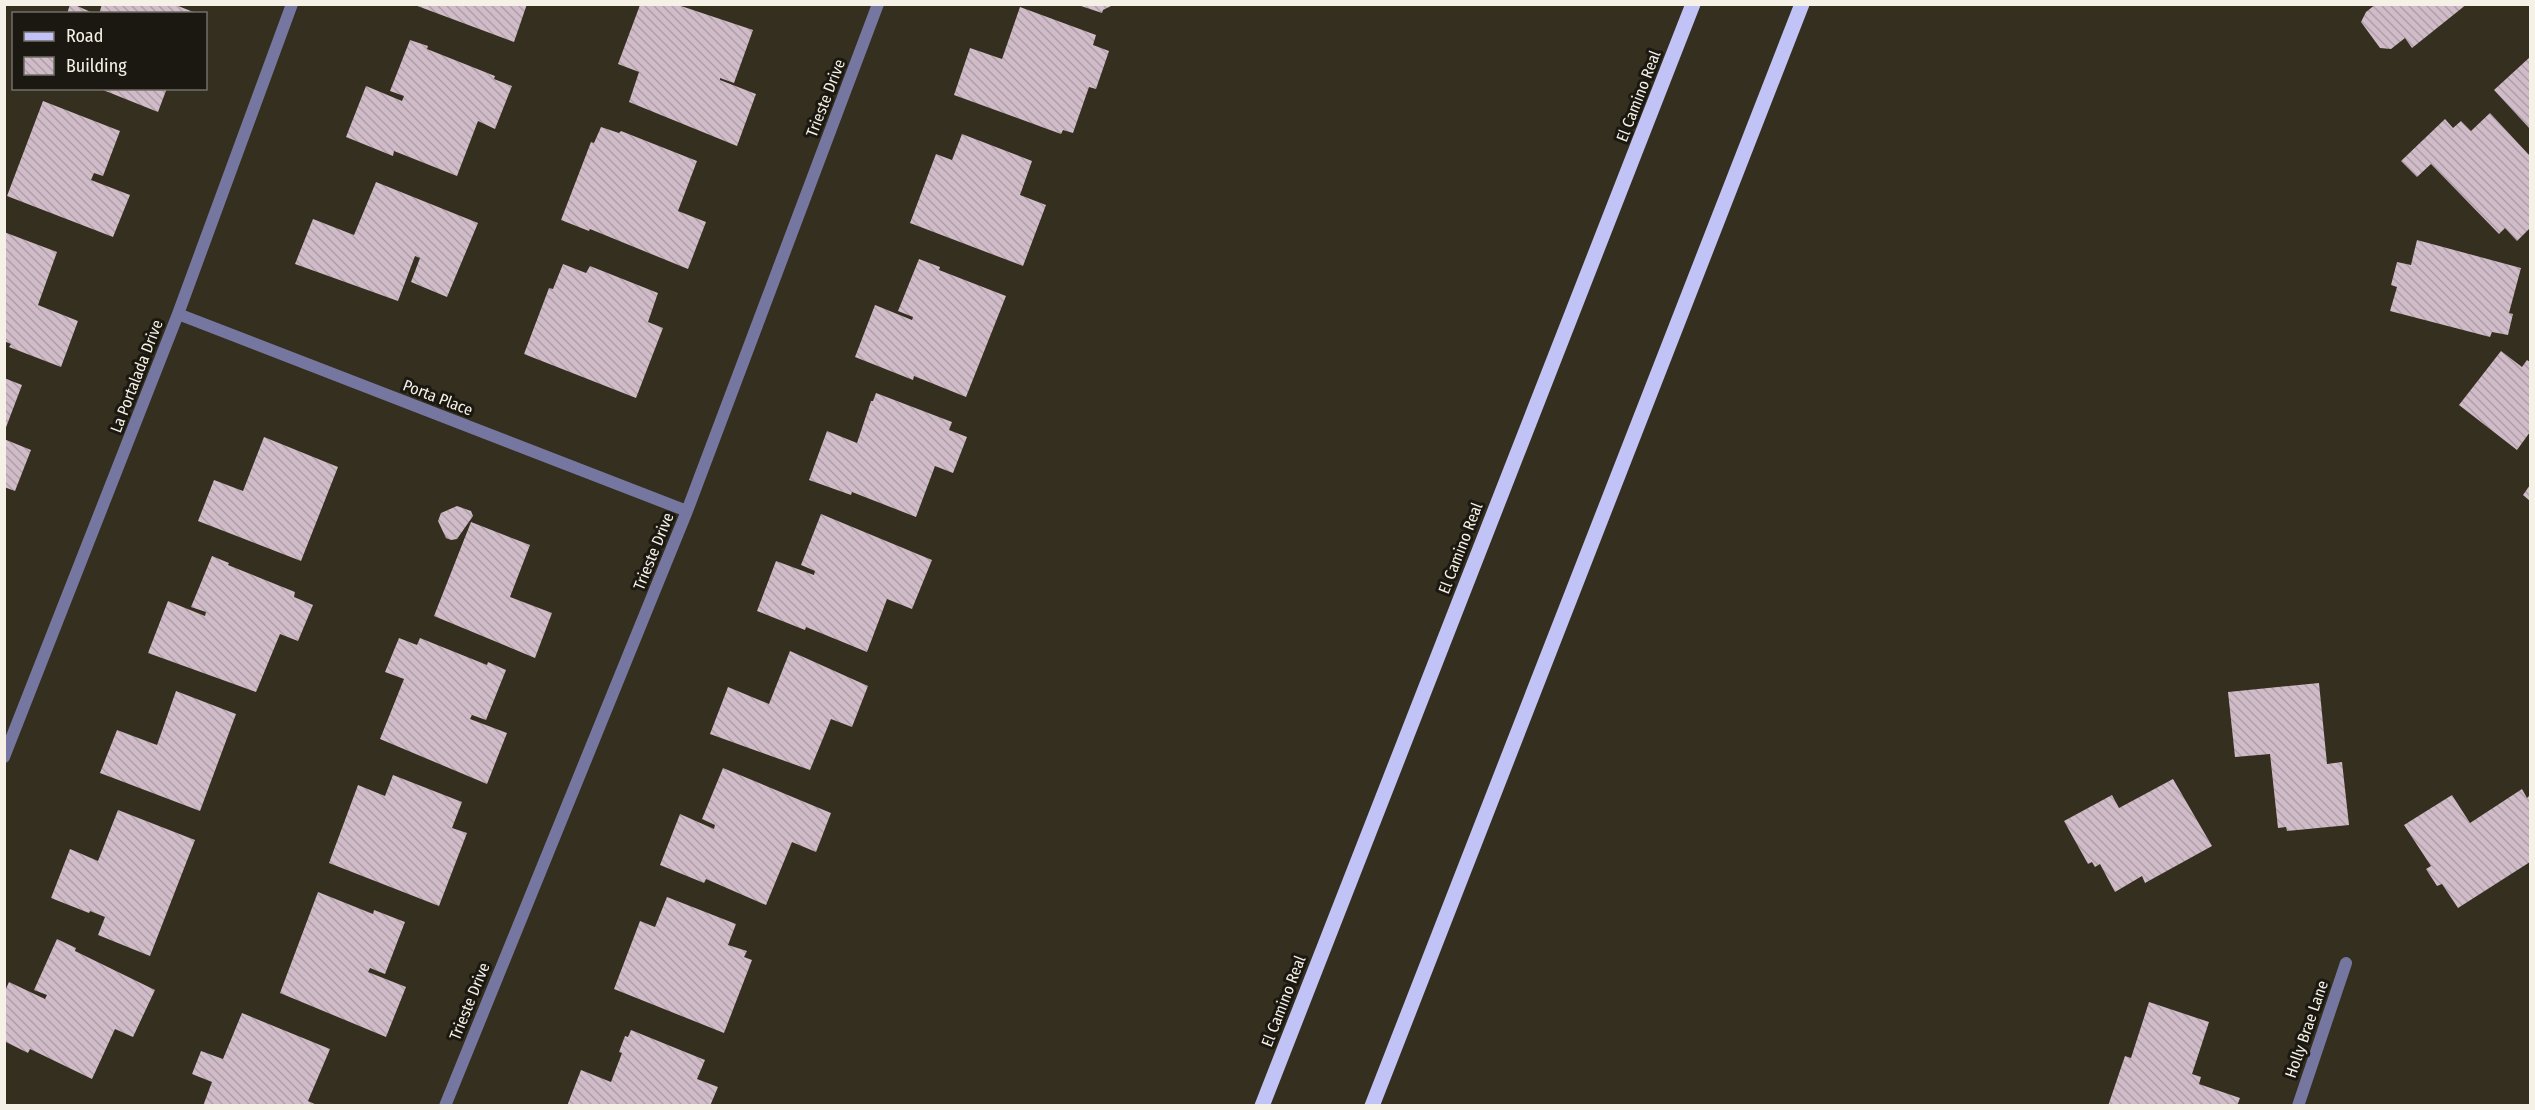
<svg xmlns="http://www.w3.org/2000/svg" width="2535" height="1110" viewBox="0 0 2535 1110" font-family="'Fira Sans Condensed',sans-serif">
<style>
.building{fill:url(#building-back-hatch)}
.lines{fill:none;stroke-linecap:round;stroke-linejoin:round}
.street{stroke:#7677a0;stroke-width:12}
.primary{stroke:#c1c2f5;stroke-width:15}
.labels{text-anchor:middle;stroke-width:6;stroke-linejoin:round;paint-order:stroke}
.street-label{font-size:16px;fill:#f5f1e7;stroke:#1a1810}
</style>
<defs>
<pattern id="building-back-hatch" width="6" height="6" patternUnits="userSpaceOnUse" patternTransform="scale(1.5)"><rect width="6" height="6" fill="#d0bbc8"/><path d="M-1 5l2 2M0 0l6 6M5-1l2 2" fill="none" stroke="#ae9ea7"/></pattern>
</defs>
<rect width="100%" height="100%" fill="#352f1f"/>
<path class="building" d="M70,4H73L95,14H67Z
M102,4H173L196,13L99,14Z
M412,4H527L514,42Z
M1115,4L1103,10L1102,13L1078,5Z
M2376,4H2467L2412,48L2405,38L2391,49L2380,48L2361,22L2366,12Z
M640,5H678L753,30L734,83L720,78V80L756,94L737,146L629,102L639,72L618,64Z
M1020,7L1096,35L1093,45L1109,51L1096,89L1089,87L1073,133L1063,130L1061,134L954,95L970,48L1002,59Z
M410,40L428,46L427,49L495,76L494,79L512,86L495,129L478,121L457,176L394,151L393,156L346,137L366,86L402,101L404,96L390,91Z
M2530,57V129L2494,90Z
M98,88H167L158,112Z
M43,101L120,131L103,176L94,173L91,180L130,195L113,237L7,196Z
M2490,113L2530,156V228L2517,241L2505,228L2499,234L2431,164L2417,177L2401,161L2445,119L2453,128L2461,121L2471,131Z
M601,127L619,133L621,131L697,161L678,211L706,222L688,269L590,229L589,231L561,220L591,142L594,143Z
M962,134L1032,161L1020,195L1046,205L1023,266L910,223L936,154L952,160Z
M376,182L478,223L447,297L411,282L420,258L415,256L398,301L295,264L313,219L354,235Z
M4,232L57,252L38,305L78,321L61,367L9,347L11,344L4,341Z
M2417,240L2521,268L2509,313L2513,314L2508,335L2492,332L2490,337L2390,311L2397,287L2391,285L2397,262L2411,265Z
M919,259L940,267L939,270L1006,296L966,397L914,376L913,380L855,357L875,305L912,320L913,317L898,311Z
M563,264L586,273L590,266L658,293L648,322L663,328L636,398L524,354L549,288L553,289Z
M2501,351L2522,367L2527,360L2530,362V432L2517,450L2459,405Z
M4,378L22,385L5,430H4Z
M876,393L952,422L949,430L967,437L953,473L935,466L916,517L852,492L851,495L809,480L827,431L857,443L871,401H873Z
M264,437L338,467L301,561L198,521L214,480L243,491Z
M4,439L31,450L15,491L4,487Z
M2530,485V501L2523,495Z
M457,506L471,511L473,516L457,539L451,540L446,538L438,521L441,513Z
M821,514L932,560L912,609L887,599L867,652L806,627L805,630L757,611L776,561L814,575L815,571L801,565Z
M471,522L530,545L510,597L552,613L535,658L434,616Z
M212,556L229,563L228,565L295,592L294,597L313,605L298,641L280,634L256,692L148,653L168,601L205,616L206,612L191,607Z
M399,638L417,645L420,638L487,665L488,662L506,670L486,720L472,715L470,719L507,733L487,784L380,739L404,679L385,672Z
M790,651L868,686L852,727L831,719L810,770L710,734L728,687L769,704Z
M2319,683L2327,764L2342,762L2349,825L2287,831L2286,827L2278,828L2270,754L2235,757L2228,692Z
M176,691L236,714L200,811L100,773L117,730L157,745Z
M723,768L831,813L816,852L792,842L766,905L706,879L704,883L660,865L680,814L714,829L715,825L702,819Z
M393,775L462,802L452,828L467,833L439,906L329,863L358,785L385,796Z
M2173,779L2212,846L2145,883L2142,876L2115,892L2100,864L2095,867L2092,862L2088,864L2064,821L2112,795L2119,808Z
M2522,789L2527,798L2530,795V862L2458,908L2442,884L2437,886L2426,869L2431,866L2404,825L2452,795L2470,823Z
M118,810L195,840L150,956L98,935L105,917L90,911L89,913L51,898L70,849L98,861Z
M318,892L373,914L374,910L405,922L385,974L370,968L368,972L406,987L386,1037L280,993Z
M667,897L736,924L728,945L747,951L744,957L752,960L724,1033L614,989L640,921L655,927Z
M57,939L76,948L75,951L155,990L133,1037L115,1029L92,1079L30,1049L28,1053L4,1041V993L9,982L45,999L47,995L34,990Z
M2149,1002L2209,1022L2192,1074L2201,1077L2199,1084L2240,1098L2237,1106H2108L2125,1056L2131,1058Z
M242,1013L330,1049L308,1101L319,1106H203L212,1082L192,1074L201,1051L223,1059Z
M631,1030L705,1060L697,1079L718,1087L710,1106H567L581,1070L611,1082L622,1053L619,1052L625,1036L628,1037Z"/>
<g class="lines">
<path class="street" d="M178,314L687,511
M4,757L178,314L292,4
M445,1106L687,511L878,4
M2298,1106L2346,963"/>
<path class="primary" d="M1262,1106L1693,4
M1372,1106L1802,4"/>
</g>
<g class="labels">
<g class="street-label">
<text transform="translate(1638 96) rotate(-69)" y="6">El Camino Real</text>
<text transform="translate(825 98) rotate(-69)" y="6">Trieste Drive</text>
<text transform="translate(136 376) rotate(-69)" y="6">La Portalada Drive</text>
<text transform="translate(438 397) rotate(21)" y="6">Porta Place</text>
<text transform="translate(1460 548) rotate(-69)" y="6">El Camino Real</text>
<text transform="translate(653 551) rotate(-68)" y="6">Trieste Drive</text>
<text transform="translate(469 1001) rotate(-68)" y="6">Trieste Drive</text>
<text transform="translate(1283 1001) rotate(-69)" y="6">El Camino Real</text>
<text transform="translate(2306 1029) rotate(-71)" y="6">Holly Brae Lane</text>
</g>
</g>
<rect width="2535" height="1110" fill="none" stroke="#f5f1e7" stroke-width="12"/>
<rect x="12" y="12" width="195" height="78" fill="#1a1810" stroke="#726f66" stroke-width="1.5"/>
<rect x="24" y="32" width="30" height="9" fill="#c1c2f5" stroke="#726f66" stroke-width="1.5"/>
<text x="66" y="42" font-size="18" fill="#f5f1e7">Road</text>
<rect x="24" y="57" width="30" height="18" fill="url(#building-back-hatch)" stroke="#726f66" stroke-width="1.5"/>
<text x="66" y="72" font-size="18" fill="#f5f1e7">Building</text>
</svg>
